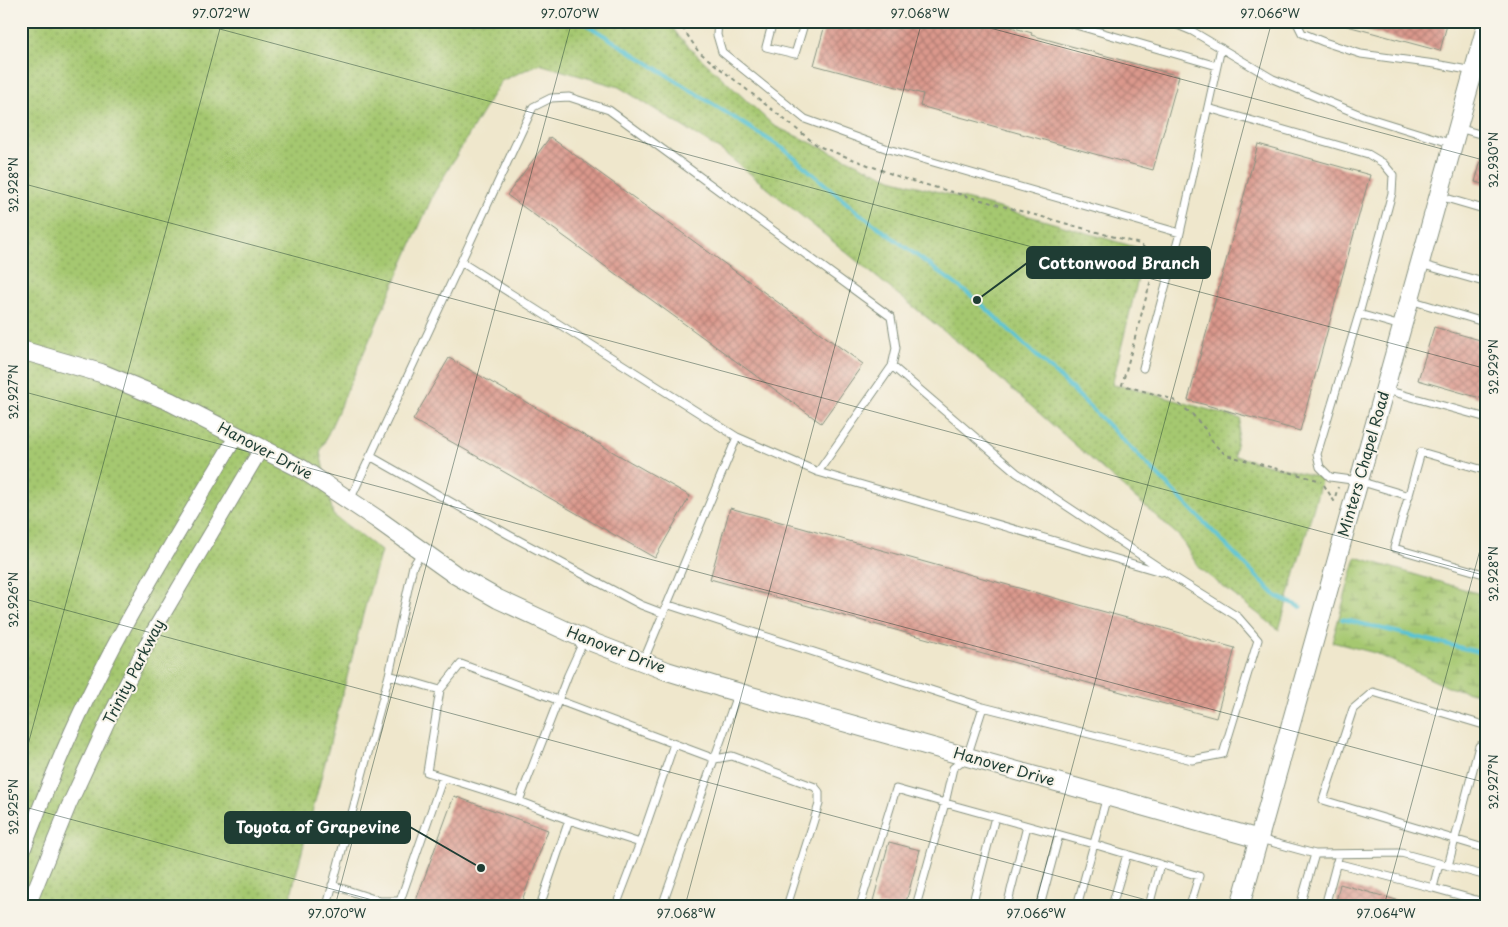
<svg xmlns="http://www.w3.org/2000/svg" width="1508" height="927" viewBox="0 0 1508 927" font-family="'Playpen Sans',sans-serif">
<style>
.grass{fill:url(#grass-dots);stroke:#628252}
.wetland{fill:url(#wetland-marsh);stroke:#628252}
.lines{fill:none;stroke-linecap:round;stroke-linejoin:round}
.stream{stroke:#59c3d4;stroke-width:4}
.building{fill:url(#building-cross-hatch)}
.service-casing{stroke:#879280;stroke-width:9}
.minor-casing{stroke:#879280;stroke-width:16}
.tertiary-casing{stroke:#879280;stroke-width:20}
.path{stroke:#879280;stroke-width:2;stroke-dasharray:4 4;stroke-linecap:butt}
.service{stroke:#fff;stroke-width:7}
.minor{stroke:#fff;stroke-width:14}
.tertiary{stroke:#fff;stroke-width:18}
.ticks{fill:none;stroke:#1f3d34;stroke-width:1;stroke-opacity:0.45}
.labels{text-anchor:middle;stroke-width:4;stroke-linejoin:round;paint-order:stroke}
.street-label{font-size:15px;fill:#1f3d34;stroke:#f7f3e8}
.leader{fill:none;stroke:#1f3d34;stroke-width:2}
.callout-dot{fill:#1f3d34;stroke:#f7f3e8;stroke-width:2}
.callout{fill:#1f3d34;stroke:#1f3d34;stroke-width:2}
.callout-label{font-size:16px;text-anchor:middle;font-weight:bold;fill:#fff}
.neatline{fill:none;stroke:#1f3d34;stroke-width:2}
.ticks-label{font-size:12px;text-anchor:middle;fill:#1f3d34}
</style>
<defs>
<pattern id="grass-dots" width="8" height="8" patternUnits="userSpaceOnUse" patternTransform="scale(1.25)"><rect width="8" height="8" fill="#a5c870"/><path d="M2 2h.1M6 6h.1" fill="none" stroke="#86a45d" stroke-width="1.8" stroke-linecap="round"/></pattern>
<pattern id="wetland-marsh" width="20" height="14" patternUnits="userSpaceOnUse" patternTransform="scale(1.25)"><rect width="20" height="14" fill="#a5c870"/><path d="M1 5h8M5 5V1M11 12h8M15 12V8" fill="none" stroke="#86a45d"/></pattern>
<pattern id="building-cross-hatch" width="8" height="8" patternUnits="userSpaceOnUse" patternTransform="scale(1.25)"><rect width="8" height="8" fill="#db988c"/><path d="M0 0l8 8M0 8l8-8" fill="none" stroke="#b17d73"/></pattern>
</defs>
<rect width="100%" height="100%" fill="#f7f3e8"/>
<filter id="ink" filterUnits="userSpaceOnUse"><feTurbulence type="fractalNoise" baseFrequency=".02" numOctaves="2"/><feDisplacementMap in="SourceGraphic" scale="10" xChannelSelector="R" yChannelSelector="G"/><feConvolveMatrix kernelMatrix="1 2 1 2 8 2 1 2 1" color-interpolation-filters="sRGB"/></filter>
<filter id="wash" filterUnits="userSpaceOnUse"><feTurbulence type="fractalNoise" baseFrequency=".0096" numOctaves="4" result="noise"/><feDisplacementMap in="SourceGraphic" scale="20" xChannelSelector="R" yChannelSelector="G"/><feGaussianBlur stdDeviation="1.12" result="paint"/><feColorMatrix in="noise" values="0 0 0 0 0 0 0 0 0 0 0 0 0 0 0 0 0 1.4 0 .05"/><feComposite in="paint" operator="in"/></filter>
<g filter="url(#wash)">
<rect width="100%" height="100%" fill="#efe7cc"/>
<path class="grass" d="M21,21H668L677,34L694,52L774,126L891,179L1036,218L1145,250L1112,385L1129,387L1241,419L1234,456L1322,478L1279,630L1199,568L1180,537L965,348L890,288L722,151L619,87L539,64L501,81L434,193L320,452L333,515L381,551L365,607L288,906H21Z"/>
<path class="wetland" d="M1356,557L1487,596V696L1448,687L1375,653L1332,642Z"/>
<g class="lines">
<path class="stream" d="M581,21L634,54L785,150L855,210L977,300L1072,389L1145,462L1277,597L1301,607
M1342,619L1487,654"/>
</g>
<g id="blocks">
<path class="building" d="M826,21H975L987,24L988,21H990L1032,33L1031,35L1179,76L1153,170L920,106L923,94L814,65Z
M1341,21H1448L1440,51L1340,24Z
M550,137L863,364L821,423L507,195Z
M1258,144L1370,175L1300,431L1188,400Z
M1484,150L1487,151V185L1475,182Z
M1434,327L1487,342V400L1418,380Z
M449,358L690,496L655,558L413,420Z
M730,508L1235,648L1216,718L710,579Z
M454,796L548,830L520,906H414Z
M889,842L920,850L905,906H877L878,902L873,901Z
M1340,884L1407,903V906H1335Z"/>
</g>
</g>
<g filter="url(#ink)">
<use href="#blocks" fill-opacity="0" stroke="#879280" stroke-width="1"/>
<g class="lines">
<g class="service-casing">
<path id="service" d="M718,21L717,35L722,52L805,119L888,149L1180,233L1221,48
M773,21L766,47L795,54L805,21
M1062,21L1217,66
M1168,21L1192,31L1273,79L1363,116L1453,144
M1296,21L1302,33L1324,42L1361,54L1435,64L1473,71
M1208,108L1368,154L1383,163L1393,175L1392,193L1359,314L1401,326
M1458,128L1487,136
M1439,196L1487,210
M461,262L737,437
M1420,264L1487,283
M1410,300L1487,323
M1359,314L1317,454L1320,467L1330,477L1359,481L1409,496
M1143,368L1180,233
M1386,390L1487,418
M370,456L509,535L641,605L662,613
M1487,471L1421,452L1394,548L1487,575
M818,472L1161,572
M350,500L533,107L551,98L569,97L609,110L891,317L896,348L892,366L1017,473L1169,574L1238,617L1258,640L1223,754L1192,760L983,707L967,757L953,768L945,803L896,789L860,906
M666,604L983,707
M643,662L737,437L818,472L892,366
M389,675L440,690
M1487,726L1373,692L1353,709L1323,800L1487,849
M443,777L427,772L440,690L461,664L715,759L732,756L815,787L819,792V804L787,906
M569,820L640,843L616,906
M1260,839L1315,854L1401,853L1487,876
M640,843L674,744
M1336,863L1433,888L1439,864
M1448,866L1479,746L1487,743
M332,885L380,901H400L443,777L519,801
M1433,888L1487,903
M327,906L389,675L413,566L422,552
M540,906L569,820L519,801L568,675L584,640
M662,906L738,692
M916,906L945,803L1093,844L1199,876L1190,906
M972,906L995,817
M1007,906L1027,826
M1040,906L1059,835
M1077,906L1107,796
M1112,906L1127,854
M1149,906L1160,864
M1300,906L1315,854
M1325,906L1339,854"/>
</g>
<g class="minor-casing">
<path id="minor" d="M21,856C41,803 62,750 87,699C131,608 185,522 237,435
M28,906L69,805L113,710L154,630L261,449"/>
</g>
<g class="tertiary-casing">
<path id="tertiary" d="M21,350L101,373L169,401L302,469L377,519L454,574L498,599L584,639L667,671L719,687L1259,839
M1240,906L1487,23"/>
</g>
<path class="path" d="M678,21L698,51L818,146L905,179L1140,244C1152,254 1153,260 1152,276L1122,385L1172,399L1192,414L1205,429L1214,444L1226,455L1318,480L1321,482
M1324,485L1334,501L1338,487"/>
<use href="#service" class="service"/>
<use href="#minor" class="minor"/>
<use href="#tertiary" class="tertiary"/>
</g>
</g>
<path class="ticks" d="M190,21L1487,369M964,21L1487,161M21,183L1487,576M21,391L1487,783M21,598L1169,906M21,771L222,21M21,806L395,906M335,906L572,21M685,906L922,21M1035,906L1272,21M1384,906L1487,524"/>
<g class="labels">
<g class="street-label">
<text transform="translate(265 451) rotate(28)" y="5">Hanover Drive</text>
<text transform="translate(1364 464) rotate(-74)" y="5">Minters Chapel Road</text>
<text transform="translate(616 650) rotate(21)" y="5">Hanover Drive</text>
<text transform="translate(134 672) rotate(-63)" y="5">Trinity Parkway</text>
<text transform="translate(1004 767) rotate(16)" y="5">Hanover Drive</text>
</g>
</g>
<path class="leader" d="M977 300L1027 263M481 868L410 827"/>
<g class="callout-dot">
<circle cx="977" cy="300" r="5"/>
<circle cx="481" cy="868" r="5"/>
</g>
<g class="callout">
<rect x="1027" y="247" width="183" height="31" rx="5"/>
<rect x="225" y="812" width="185" height="31" rx="5"/>
</g>
<g class="callout-label">
<text x="1119" y="269">Cottonwood Branch</text>
<text x="318" y="833">Toyota of Grapevine</text>
</g>
<rect width="1508" height="927" fill="none" stroke="#f7f3e8" stroke-width="55"/>
<rect x="28" y="28" width="1452" height="872" class="neatline"/>
<g class="ticks-label">
<text x="221" y="18">97.072°W</text>
<text x="570" y="18">97.070°W</text>
<text x="920" y="18">97.068°W</text>
<text x="1270" y="18">97.066°W</text>
<text transform="translate(1494 160) rotate(-90)" y="4">32.930°N</text>
<text transform="translate(14 185) rotate(-90)" y="4">32.928°N</text>
<text transform="translate(1494 367) rotate(-90)" y="4">32.929°N</text>
<text transform="translate(14 392) rotate(-90)" y="4">32.927°N</text>
<text transform="translate(1494 574) rotate(-90)" y="4">32.928°N</text>
<text transform="translate(14 600) rotate(-90)" y="4">32.926°N</text>
<text transform="translate(1494 782) rotate(-90)" y="4">32.927°N</text>
<text transform="translate(14 807) rotate(-90)" y="4">32.925°N</text>
<text x="337" y="918">97.070°W</text>
<text x="686" y="918">97.068°W</text>
<text x="1036" y="918">97.066°W</text>
<text x="1386" y="918">97.064°W</text>
</g>
</svg>
